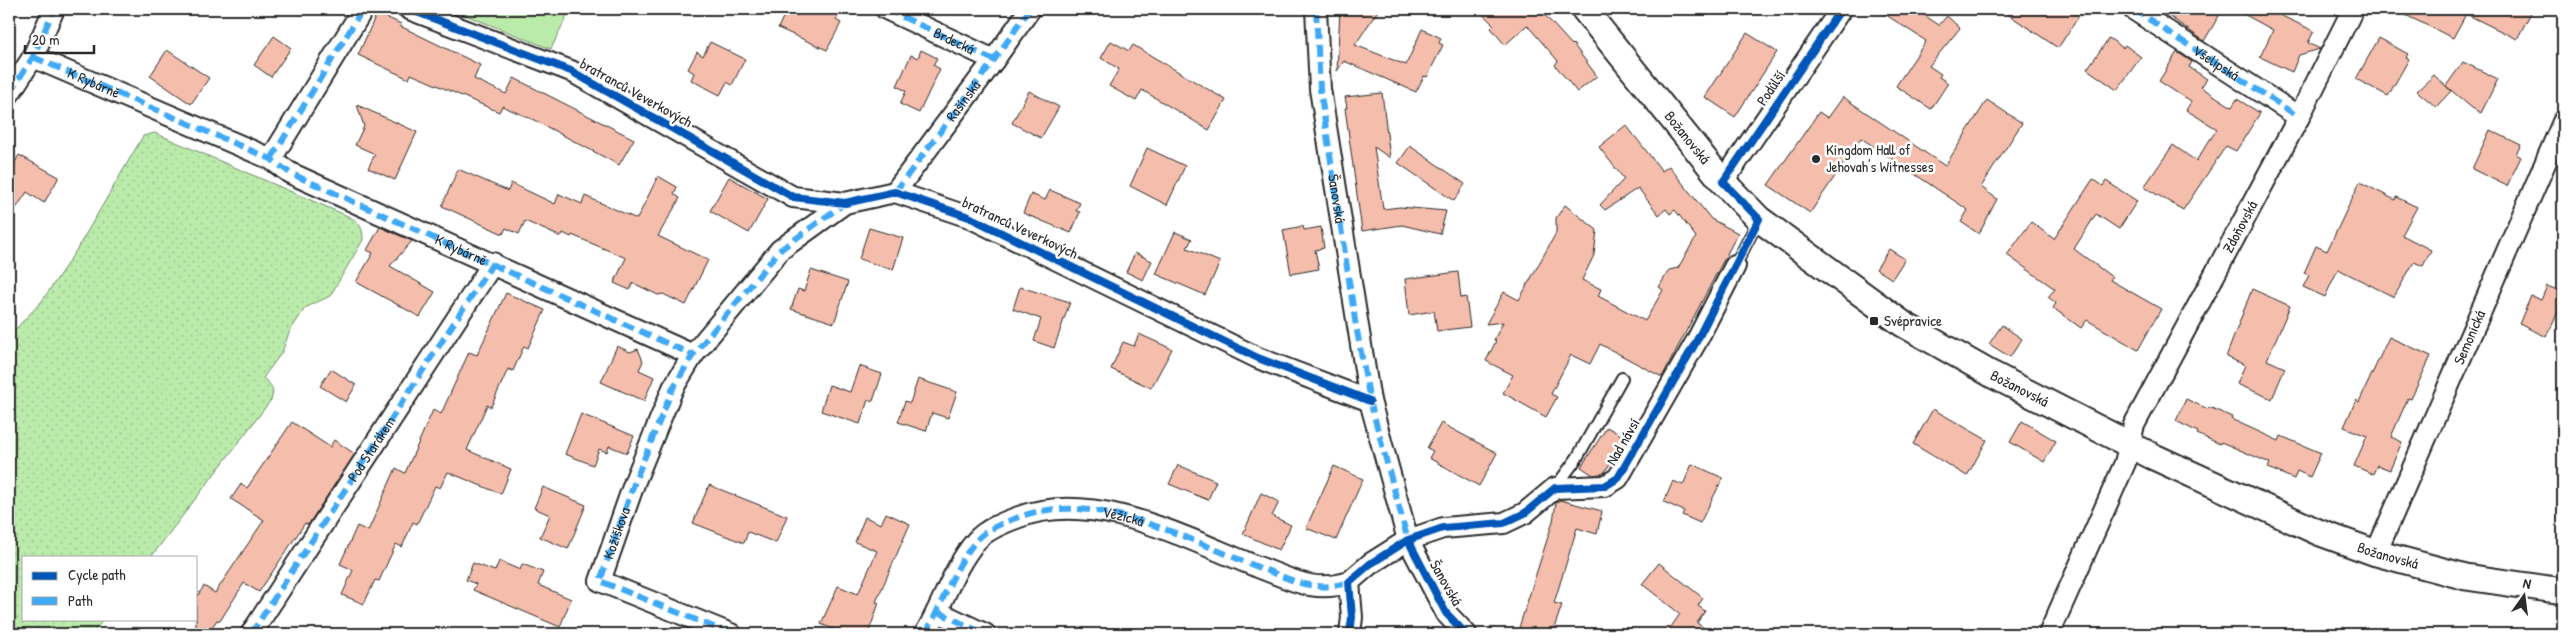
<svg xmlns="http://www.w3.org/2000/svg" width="2572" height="643" viewBox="0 0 2572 643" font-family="'Patrick Hand',sans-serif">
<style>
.grass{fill:url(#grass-dots);stroke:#728b6b}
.garden{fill:#baebab;stroke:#728b6b}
.building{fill:#f5bdab;stroke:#2b2b2b}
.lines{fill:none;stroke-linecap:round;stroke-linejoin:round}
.service-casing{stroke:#2b2b2b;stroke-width:14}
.minor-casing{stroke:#2b2b2b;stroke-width:24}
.tertiary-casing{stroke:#2b2b2b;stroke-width:29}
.service{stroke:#fff;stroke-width:10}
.minor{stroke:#fff;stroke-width:20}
.tertiary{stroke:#fff;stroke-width:25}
.quiet{stroke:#3fa9f5;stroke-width:6;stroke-dasharray:12 6;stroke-linecap:butt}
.cycleway-casing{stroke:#fff;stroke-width:11}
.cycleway{stroke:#0057b8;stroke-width:8}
.poi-dot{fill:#2b2b2b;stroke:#fff;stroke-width:2}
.labels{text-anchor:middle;stroke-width:5;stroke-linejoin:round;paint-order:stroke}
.street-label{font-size:15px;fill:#2b2b2b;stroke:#fff}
.poi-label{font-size:15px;fill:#2b2b2b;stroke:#fff;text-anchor:start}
</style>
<defs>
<pattern id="grass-dots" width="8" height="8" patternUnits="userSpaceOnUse" patternTransform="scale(1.25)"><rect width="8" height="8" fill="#baebab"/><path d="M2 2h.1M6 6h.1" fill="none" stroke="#a0ca93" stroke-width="1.8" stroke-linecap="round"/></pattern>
</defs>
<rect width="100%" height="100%" fill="#fff"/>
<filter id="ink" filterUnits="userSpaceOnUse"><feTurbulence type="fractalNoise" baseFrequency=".02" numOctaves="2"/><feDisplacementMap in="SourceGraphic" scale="10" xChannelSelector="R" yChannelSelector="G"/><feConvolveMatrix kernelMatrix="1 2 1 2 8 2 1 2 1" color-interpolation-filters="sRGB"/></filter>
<g filter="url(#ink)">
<path class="grass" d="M155,133L350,217C360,223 363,228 363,240L330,296L305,308L289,333L282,352L263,378C272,386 275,388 271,400L151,557H24V619H104L92,634H9V336L42,301L77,249L143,136Z"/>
<path class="garden" d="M450,9H570L551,49Z"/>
<path class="building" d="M787,9H827L839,14L836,20L841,23L827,50L778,28Z
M1340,9H1379L1355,45L1406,65L1422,29L1441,38L1439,43L1443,45L1427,77L1424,76L1416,92L1344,61L1337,71Z
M1477,9H1546L1542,12L1572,45L1573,44L1597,76L1577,92L1555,65L1558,61L1527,25L1505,45L1491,28L1494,25Z
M1877,9H1915L1939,25L1947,16L1960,28L1929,66L1941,74L1939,77L1948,83L1931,109L1896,86L1926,41Z
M2000,9H2068L2079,16L2058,48Z
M2159,9H2223L2204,41Z
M2239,9H2267L2314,31L2308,43L2320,49L2299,55L2292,72L2260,57L2273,30L2238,11Z
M2393,9H2533L2517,39L2466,14L2453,38Z
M377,13L401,24L400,26L480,65L474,79L506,94L514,78L634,139L619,165L534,120L502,106L499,112L411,74L409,79L358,55Z
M1747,33L1777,52L1735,117L1705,97Z
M274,36L291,48L271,77L254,65Z
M2109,38L2123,48L2125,45L2141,57L2117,90L2087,69Z
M2379,38L2408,54L2406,57L2409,59L2388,96L2356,79Z
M1111,41L1129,51L1133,45L1226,100L1209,130L1142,90L1136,101L1109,86L1119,69L1101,58Z
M710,42L745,59L732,85L727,82L720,95L691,80L694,73L688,69L697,52L703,56Z
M167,50L209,78L191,104L150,76Z
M921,50L937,58L933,65L940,69L919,113L900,104L906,91L897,86L911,55L918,58Z
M2177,52L2192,62L2189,67L2207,79L2201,87L2232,107L2237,99L2260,113L2236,151L2226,146L2183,210L2144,187L2173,145L2196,161L2217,129L2186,110L2191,102L2159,81Z
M2463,62L2498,79L2481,113L2472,108L2446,86Z
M2434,75L2451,91L2436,107L2417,91Z
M1029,91L1059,107L1041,138L1012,123Z
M1382,93L1390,158L1374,147L1383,209L1400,207L1446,211L1440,234L1402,225L1362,231L1345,108H1347L1345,97Z
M1843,97L1945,166L1987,100L2022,123L1981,187L1997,199L1979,234L1961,222L1968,210L1861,138L1810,213L1768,185L1819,112L1828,118Z
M357,105L417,132L395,180L368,168L375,154L355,145L364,126Z
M1626,125L1662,171L1669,166L1711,219L1738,233L1662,377L1600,344L1590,364L1571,355L1551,394L1557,397L1546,417L1503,393L1513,375L1486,361L1496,341L1494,340L1503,322L1486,324L1504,292L1519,300L1556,233V218L1565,205L1597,230L1594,255L1582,280L1601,289L1598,296L1645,321L1663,290L1659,287L1669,270L1678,268L1696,237L1675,210L1670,214L1666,209L1659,215L1638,188L1605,210L1600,205L1624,179L1599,147Z
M2490,130L2521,145L2516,154L2521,157L2507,186L2472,169Z
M1410,146L1465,184L1454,201L1398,163Z
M1147,148L1185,166L1167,205L1130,186Z
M19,155L59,177L44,203L27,192L9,219V173Z
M458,169L508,191L511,183L555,204L559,194L582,204L585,196L637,219L658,176L677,187L674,194L680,198L658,236L708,260L686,305L663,294L658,295L633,283L630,290L614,283L626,258L572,235L571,237L563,233L561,237L525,221L519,234L506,228L503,234L442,206Z
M729,177L768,199L749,233L710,211Z
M2093,179L2103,186L2106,181L2137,201L2119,229L2096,214L2074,249L2112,277L2110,280L2161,309L2138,350L2087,320L2081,328L2053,308L2056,303L2048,297L2055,289L2007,255L2031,222L2054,239Z
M2360,182L2395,200L2396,197L2417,207L2402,235L2431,250L2423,266L2414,262L2394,297L2338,269L2325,297L2303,287L2309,275L2304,273L2316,246L2327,251Z
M1050,190L1080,203L1076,211L1080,212L1071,233L1023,213L1031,194L1045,200Z
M1303,226L1304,230L1321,227L1324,248L1315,250L1319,269L1291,274L1283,230Z
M380,227L412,241L390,266L435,292L420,317L356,282L373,253L367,250Z
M869,228L903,238L893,270L859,259Z
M1175,232L1192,239L1187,248L1220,262L1205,295L1156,274Z
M1889,249L1905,259L1892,279L1876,269Z
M1135,253L1152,261L1143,280L1126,272Z
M811,270L848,282L834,323L791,309L798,289L804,291Z
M1458,272L1461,298L1466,297L1470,327L1437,331L1434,311L1409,315L1405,279Z
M2547,286L2563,292V300L2547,337L2519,324L2531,296L2541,300Z
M1020,287L1070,302L1054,348L1034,341L1041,319L1013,309Z
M2252,289L2290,306L2267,360L2285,368L2272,399L2237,384L2245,365L2226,357Z
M506,293L545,310L528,348L524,346L513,371L508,369L491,407L487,405L467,450L511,469L501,494L448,472L440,488L435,486L417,524L413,522L402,547L396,544L379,581L375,580L364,604L342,595L353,570L340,564L357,526L368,531L396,468L405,473L433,410L441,414L469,352L477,355Z
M2002,325L2022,339L2010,357L1989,344Z
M1139,334L1172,349L1151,388L1111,369L1123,342L1134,346Z
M2389,337L2431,356L2411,399L2408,398L2391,437L2402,442L2390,470L2377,465L2373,474L2354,466L2367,436L2344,427L2356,400L2359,402Z
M617,346L630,352L638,349L643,361L639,370L654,377L644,401L601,382Z
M859,366L882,374L873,401L868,400L860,424L821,411L829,385L850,392Z
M331,369L356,385L346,402L320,386Z
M918,379L957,392L948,418L932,413L926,431L898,422L905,401L910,403Z
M2186,399L2208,409L2209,407L2232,417L2231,419L2279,441L2281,436L2321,453L2310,477L2297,471L2294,479L2268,468L2270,463L2221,442L2220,444L2197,434L2198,432L2176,421Z
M1933,409L1987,440L1967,476L1913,444Z
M581,414L634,436L627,453L609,446L607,452L599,449L593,465L565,454Z
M2022,421L2056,441L2044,462L2010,442Z
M292,422L330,447L334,440L355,454L308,525L305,523L259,592L244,583L220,621L217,620L207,634H196V598L204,586L215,593L264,520L231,499L241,484L247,488Z
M1441,423L1497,453L1479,486L1429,458L1433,451L1427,448Z
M1607,427L1626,438L1604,473L1593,475L1581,467Z
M1692,464L1723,478L1700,523L1682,515L1684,511L1664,502L1673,481L1683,485Z
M1178,465L1216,481L1208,500L1169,484Z
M1334,466L1363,479L1336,540L1306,528Z
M709,485L787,516L776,543L748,532L744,543L693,523Z
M543,487L586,505L568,549L540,537L550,515L534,508Z
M1261,493L1279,502L1272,516L1291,525L1279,550L1243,534Z
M1560,500L1602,511L1597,534L1577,528L1554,603L1562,605L1552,634H1517L1553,521L1556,503Z
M886,513L910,524L876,602L879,603L868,634H845L821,624L838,586L858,594L877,551L855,542L865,517L881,524Z
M499,561L520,570L522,564L543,572L538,585L571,599L560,627L473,590L476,584L466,580L473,563L495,571Z
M1659,563L1703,598L1698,606L1705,611L1697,623L1713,634H1666L1680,614L1642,584Z"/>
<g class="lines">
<g class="service-casing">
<path id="service" d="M1735,266L1759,219
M1555,488L1577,458L1622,378"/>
</g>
<g class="minor-casing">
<g id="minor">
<path d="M409,9L571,71L793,197L845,203L895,192L969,217L1258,358L1370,401"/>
<path d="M886,9L994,60"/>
<path d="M1316,9L1320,89L1370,401L1408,540L1446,613L1466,634"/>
<path d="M2133,9L2299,117"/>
<path d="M33,57L271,159L290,173L693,355"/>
<path d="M9,94L33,57L54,9"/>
<path d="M271,159L363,9"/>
<path d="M1723,182L1841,9"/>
<path id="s1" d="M895,192L994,60L1030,9"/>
<path id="s2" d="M2376,553L2563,122"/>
<path d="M938,612L985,634"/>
<path d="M251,634L493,263"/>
<path d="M731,634L600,581L635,481L673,388L693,355L780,250L845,203"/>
<path id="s3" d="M925,634C943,604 953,568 976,541C986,529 1005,522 1019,517C1096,489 1186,539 1258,567C1291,579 1314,594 1349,582"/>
<path d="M1350,634L1352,617L1349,582L1370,564L1408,540L1443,528L1504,523L1525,513L1555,488L1605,486L1618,478L1696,342L1735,266"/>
<path id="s4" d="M2049,634L2125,463L2134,425L2299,117L2353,9"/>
</g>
</g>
<g class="tertiary-casing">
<g id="tertiary">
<path id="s5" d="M1584,9L1723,182L1759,219L1903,324L1991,374L2152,456L2318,532L2376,553L2466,577L2563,591"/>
</g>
</g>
<use href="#service" class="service"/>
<use href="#minor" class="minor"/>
<use href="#tertiary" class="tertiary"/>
<g class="quiet">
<path id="s6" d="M886,9L994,60"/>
<path id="s7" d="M1316,9L1320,89L1355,320L1370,401L1409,544"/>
<path id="s8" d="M2133,9L2299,117"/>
<path id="s9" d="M33,57L271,159L290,173L693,355"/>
<path d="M9,94L33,57L54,9"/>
<path d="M271,159L363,9"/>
<path d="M895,192L994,60L1030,9"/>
<path d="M938,612L985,634"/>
<path id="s10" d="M251,634L493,263"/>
<path id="s11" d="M731,634L600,581L635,481L673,388L693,355L780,250L845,203"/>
<path d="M925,634C943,604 953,568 976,541C986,529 1005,522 1019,517C1096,489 1186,539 1258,567C1291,579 1314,594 1349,582"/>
</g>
<g class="cycleway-casing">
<path id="cycleway" d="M409,9L571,71L793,197L845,203L895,192L969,217L1258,358L1370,401
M1408,540L1446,613L1466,634
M1350,634L1352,617L1349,582L1370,564L1408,540L1443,528L1504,523L1525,513L1555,488L1605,486L1618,478L1696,342L1759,219L1723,182L1841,9"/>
</g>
<use href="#cycleway" class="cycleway"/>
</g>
</g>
<g class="poi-dot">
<circle cx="1816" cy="159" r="5"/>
<rect x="1869" y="316" width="10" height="10" rx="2.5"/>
</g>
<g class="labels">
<g class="street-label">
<text dy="5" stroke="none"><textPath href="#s6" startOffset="75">Brdecká</textPath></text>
<text dy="5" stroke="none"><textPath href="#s8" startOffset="99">Všelipská</textPath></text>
<text dy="5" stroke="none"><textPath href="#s9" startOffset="66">K Rybárně</textPath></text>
<text transform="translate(1771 88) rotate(-56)" y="5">Podůlší</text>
<text transform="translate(636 93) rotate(29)" y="5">bratranců Veverkových</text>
<text dy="5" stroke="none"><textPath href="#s1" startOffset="114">Rašínská</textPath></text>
<text dy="5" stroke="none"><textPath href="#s5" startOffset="165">Božanovská</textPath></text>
<text dy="5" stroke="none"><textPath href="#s7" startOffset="191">Šanovská</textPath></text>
<text dy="5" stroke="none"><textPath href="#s4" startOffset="451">Zdoňovská</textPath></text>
<text transform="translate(1020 228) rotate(25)" y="5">bratranců Veverkových</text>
<text dy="5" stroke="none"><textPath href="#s9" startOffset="470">K Rybárně</textPath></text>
<text dy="5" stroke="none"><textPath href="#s2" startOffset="235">Semonická</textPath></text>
<text dy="5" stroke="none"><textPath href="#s5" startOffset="585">Božanovská</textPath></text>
<text transform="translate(1623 442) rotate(-60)" y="5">Nad návsí</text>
<text dy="5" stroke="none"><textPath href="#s10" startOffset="221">Pod Starákem</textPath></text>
<text dy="5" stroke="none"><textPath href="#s3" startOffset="262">Věžická</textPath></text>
<text dy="5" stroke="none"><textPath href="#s11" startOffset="192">Kožíškova</textPath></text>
<text dy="5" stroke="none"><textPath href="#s5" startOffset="990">Božanovská</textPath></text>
<text transform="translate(1446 583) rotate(60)" y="5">Šanovská</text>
</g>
<g class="poi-label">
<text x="1826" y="155">Kingdom Hall of<tspan x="1826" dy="17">Jehovah's Witnesses</tspan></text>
<text x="1884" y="326">Svépravice</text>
</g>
</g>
<rect width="2572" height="643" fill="none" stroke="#fff" stroke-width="30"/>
<rect x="15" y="15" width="2542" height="613" fill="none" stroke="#2b2b2b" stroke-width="2" filter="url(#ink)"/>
<rect x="22" y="556" width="175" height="65" fill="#ffffff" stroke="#aaaaaa"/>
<rect x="32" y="572" width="25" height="8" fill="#0057b8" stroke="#aaaaaa"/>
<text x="68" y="580" font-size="15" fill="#2b2b2b">Cycle path</text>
<rect x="32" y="597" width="25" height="8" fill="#3fa9f5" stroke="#aaaaaa"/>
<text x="68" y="606" font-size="15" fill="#2b2b2b">Path</text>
<g transform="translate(2524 596) rotate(14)" stroke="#ffffff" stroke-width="4" paint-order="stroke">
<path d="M0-4L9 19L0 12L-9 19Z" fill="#2b2b2b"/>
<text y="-8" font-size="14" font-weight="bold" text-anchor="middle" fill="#2b2b2b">N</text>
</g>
<path d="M25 45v8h69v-8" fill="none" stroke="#2b2b2b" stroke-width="2.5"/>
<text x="32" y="45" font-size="15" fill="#2b2b2b" stroke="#ffffff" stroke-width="4" paint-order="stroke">20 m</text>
</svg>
